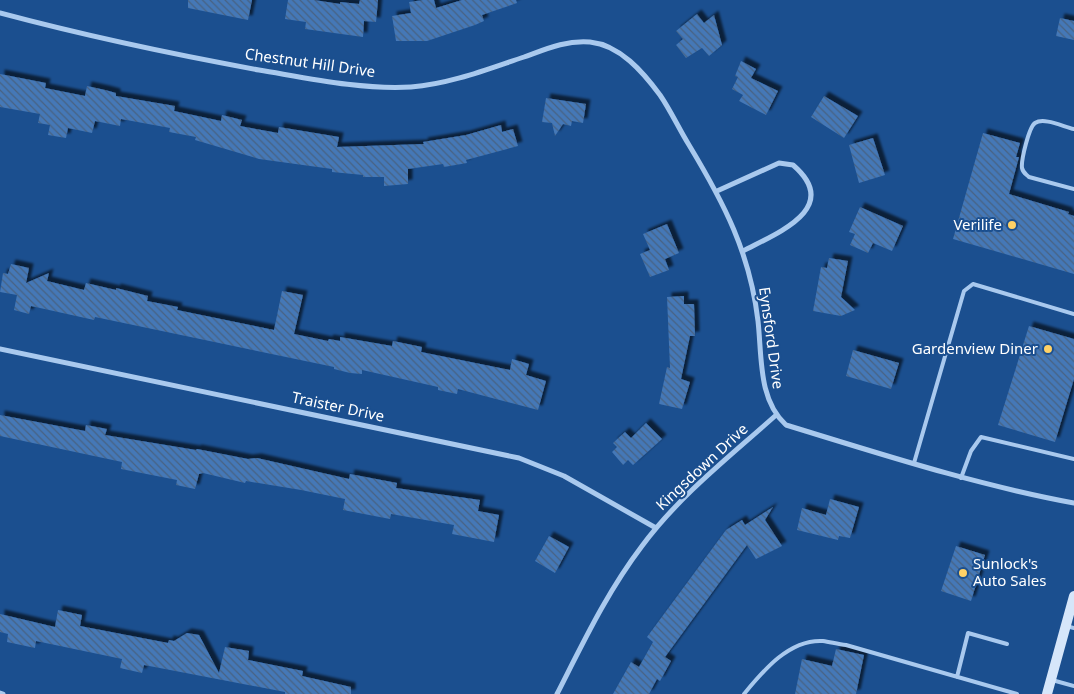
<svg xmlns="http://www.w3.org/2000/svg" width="1074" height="694" viewBox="0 0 1074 694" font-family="'Noto Sans',sans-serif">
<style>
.building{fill:url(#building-back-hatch);filter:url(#shadow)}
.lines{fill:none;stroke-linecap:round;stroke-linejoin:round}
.lane{stroke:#a9c9ee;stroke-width:4}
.street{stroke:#a9c9ee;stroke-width:5}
.secondary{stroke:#d6e6fa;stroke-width:10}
.poi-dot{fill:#ffd166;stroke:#1b4f8f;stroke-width:2}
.labels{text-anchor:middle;stroke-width:4;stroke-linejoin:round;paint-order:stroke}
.street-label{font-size:15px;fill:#fff;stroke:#1b4f8f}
.poi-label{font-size:15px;fill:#fff;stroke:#1b4f8f;text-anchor:end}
</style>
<defs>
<pattern id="building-back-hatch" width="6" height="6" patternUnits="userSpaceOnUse" patternTransform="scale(1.25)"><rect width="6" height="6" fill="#4478b7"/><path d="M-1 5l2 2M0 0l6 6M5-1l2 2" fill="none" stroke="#486282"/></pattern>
<filter id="shadow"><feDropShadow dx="4.5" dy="-4.5" stdDeviation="1" flood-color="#0009"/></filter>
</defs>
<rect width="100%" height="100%" fill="#1b4f8f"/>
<path class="building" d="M188,0H252L248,20L188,8Z
M288,0H314L340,4V2L359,4L360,0H378L376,22L364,21L363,37L305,29L306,22L285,19Z
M423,0H434L436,8L462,0H516L517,3L482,15L484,21L475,25L427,41H396L392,16L411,13L409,2Z
M697,14L704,23L714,15L722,45L709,56L702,48L686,58L676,45L683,39L676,31Z
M1060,18L1074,21V40L1056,36Z
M741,61L756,69L751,78L778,91L766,115L739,101L743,95L732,89L738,77L735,76Z
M0,74L46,83L45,88L85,96L87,86L105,90L116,93V96L175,106L174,111L221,121L222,115L242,120L240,126L278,133L279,127L339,137L337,147L424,144L423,142L466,135L501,125L502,132L513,129L518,146L466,160L467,163L444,167L443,164L408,169V184L384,186V177H363V175L332,172V169L259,159L195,140L196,137L169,132L170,128L121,119L120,126L95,121L92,133L68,128L66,138L48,135L50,125L38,123L40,114L0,107Z
M824,96L858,116L844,138L811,117Z
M546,98L586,104L583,123L572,121L571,126L563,124L555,136L552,123L542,122Z
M983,133L1020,143L1016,157H1019L1009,194L1069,212L1068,214L1074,216V274L953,239Z
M873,138L885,175L859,183L849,145Z
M860,207L903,226L892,251L873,243L868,253L850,245L855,234L849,232Z
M667,224L679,253L665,259L669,270L650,277L640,254L650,250L643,234Z
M829,258L848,261L841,297L855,310L841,316L813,311L821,267L827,268Z
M11,264L29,268L26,283L49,273L47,281L84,290L86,283L116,290V288L148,296L147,301L178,307L177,310L274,330L282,291L303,295L294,334L328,341L329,339L340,341V337L392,346L393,341L422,347L421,352L510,370L512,359L529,364L526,375L546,381L538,410L458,389L457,394L438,390V387L362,370V374L350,373L334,369V367L95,317L94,320L31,306L29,314L14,310L17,295L0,292L3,273L8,274Z
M684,296V304H694L695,336H690L681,379L690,382L682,409L659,404L667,367L670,368L667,297Z
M1029,326L1074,339V379L1055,442L998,425Z
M853,350L899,363L891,389L846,376Z
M0,415L85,431L86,425L107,429L105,435L196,450L197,449L248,459L257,458L349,479L350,474L397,483L396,488L480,500L478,511L499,515L494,542L452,534L454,525L391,514L390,519L343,510L345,499L301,490L246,481L245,483L203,473L199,474L195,489L176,485L177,480L121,469L122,462L0,436Z
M646,423L662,439L633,465L628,460L623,465L612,452L617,447L613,443L625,432L631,438Z
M830,499L859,507L850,538L839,536L838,540L797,530L802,508L826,515Z
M773,507L765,520L782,546L756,559L747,545L665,657L671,661L660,681L657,679L649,694H613L631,662L639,667L653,642L647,637L726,530L742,520L745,525Z
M549,536L569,547L555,573L535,561Z
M956,546L985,555L971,601L941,591Z
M58,610L82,615L80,626L168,643L169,640L174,641L187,633L199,635L219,673L225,647L249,651L248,660L303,671L302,676L351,687V694H285V692L144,665L142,673L120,668L122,659L36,641L35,648L7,642L8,634L0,632V614L55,627Z
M836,649L864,655L856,694H795L802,659L832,666Z"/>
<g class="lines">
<path class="lane" d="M1074,129C1064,127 1044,117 1035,123C1029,127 1021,160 1022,168C1023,173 1026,174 1029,177L1074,189
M914,463L964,291L973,284L1074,314
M961,478L971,451L981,437L1074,459
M1066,626L1074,628
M957,677L968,633L1007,644
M1052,680L1074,686
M744,694C763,671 789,639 823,641C830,642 838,644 846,645L1017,694"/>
<path class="street" d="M0,13C86,36 171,54 259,70C307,78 362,90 411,87C450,84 488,69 524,57C546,49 566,40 590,42C620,45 643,72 660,95C671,111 679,129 689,145C724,203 750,253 758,321C762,356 758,400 786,425C881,454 976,485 1074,503
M717,191L779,163L793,165C843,208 777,233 743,251
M0,349L519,458L564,476L656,528
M0,693L3,694
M557,694C583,643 607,592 642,546C679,496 729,457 775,416"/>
<path class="secondary" d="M1047,694L1074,596"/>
</g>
<g class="poi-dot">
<circle cx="1012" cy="225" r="5"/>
<circle cx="1048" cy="349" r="5"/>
<circle cx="963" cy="573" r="5"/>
</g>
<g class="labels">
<g class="street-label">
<text transform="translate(310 63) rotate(8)" y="5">Chestnut Hill Drive</text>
<text transform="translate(771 338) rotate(82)" y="5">Eynsford Drive</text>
<text transform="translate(338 407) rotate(12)" y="5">Traister Drive</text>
<text transform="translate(702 467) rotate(-43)" y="5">Kingsdown Drive</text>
</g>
<g class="poi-label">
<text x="1002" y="230">Verilife</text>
<text x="1038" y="354">Gardenview Diner</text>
<text x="973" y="569" text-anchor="start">Sunlock's<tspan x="973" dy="17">Auto Sales</tspan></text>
</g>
</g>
</svg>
